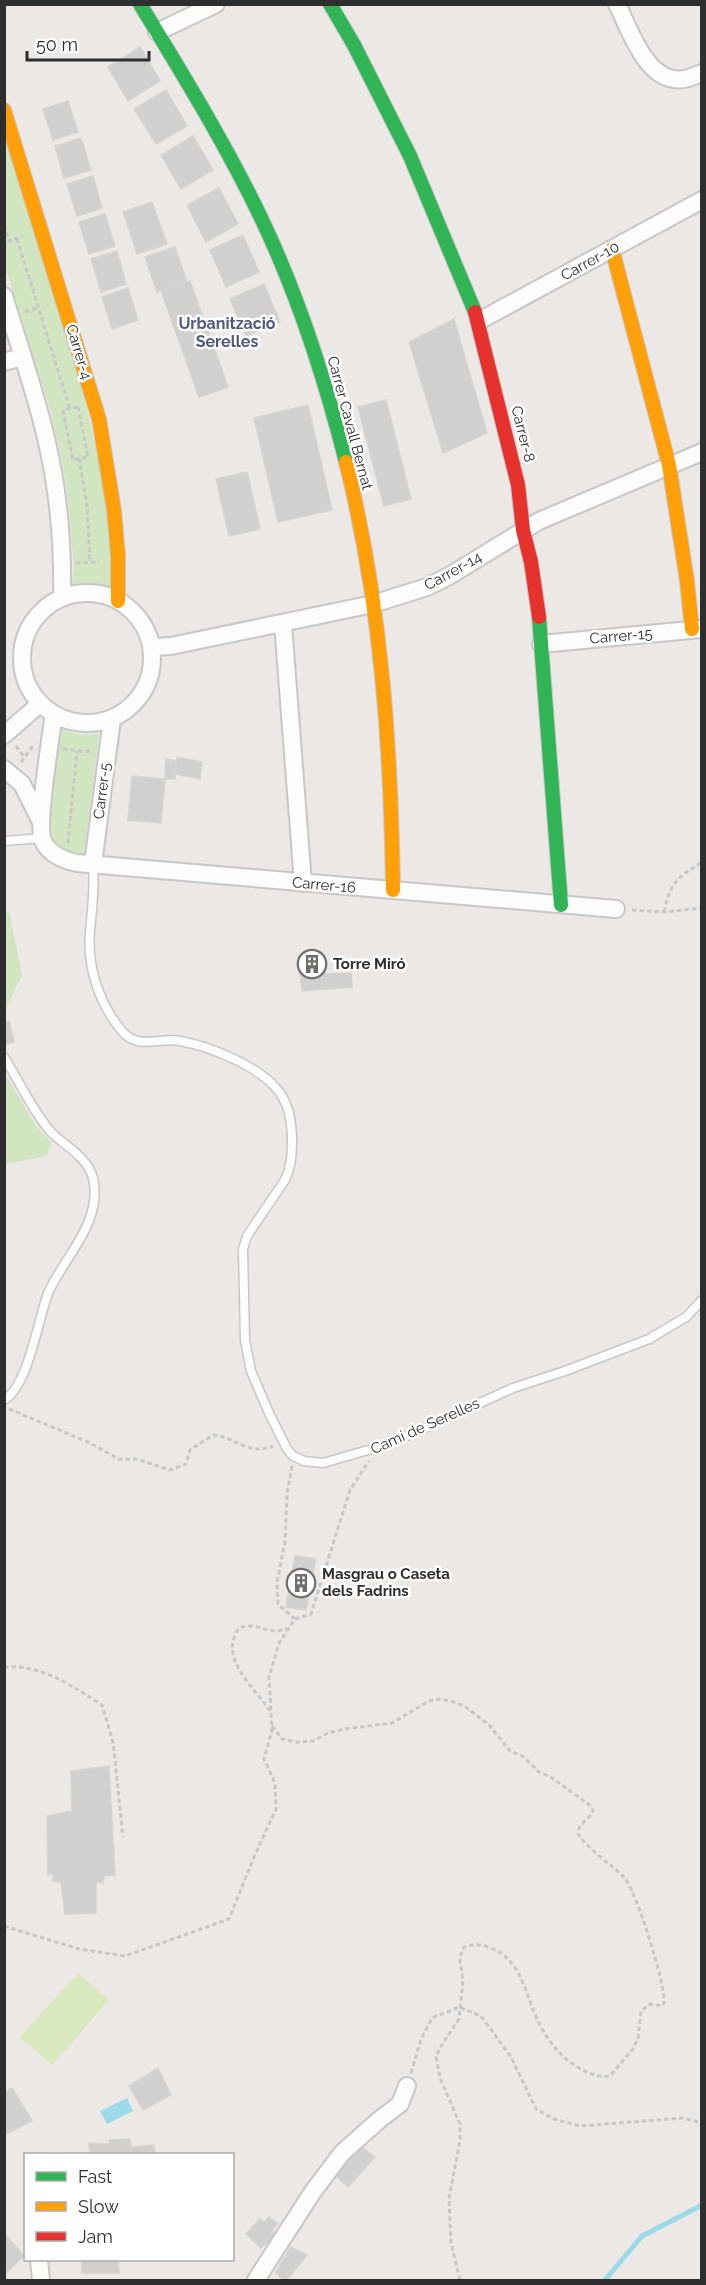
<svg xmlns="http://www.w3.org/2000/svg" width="706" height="2285" viewBox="0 0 706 2285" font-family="Raleway,sans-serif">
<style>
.green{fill:#d0e5c0}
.pitch{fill:#dae9bd}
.water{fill:#9cd9e9}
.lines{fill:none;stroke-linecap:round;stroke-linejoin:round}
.stream{stroke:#9cd9e9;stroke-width:5}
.building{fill:#d2d0ce;stroke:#d6d4d1;stroke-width:1.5}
.lane-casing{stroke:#c8c6c7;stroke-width:11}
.street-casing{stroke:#c8c6c7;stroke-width:20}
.fast-casing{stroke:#c8c6c7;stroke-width:16}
.slow-casing{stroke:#c8c6c7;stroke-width:16}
.jam-casing{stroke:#c8c6c7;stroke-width:16}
.path{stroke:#c8c7c7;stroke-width:3;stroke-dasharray:4.5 3;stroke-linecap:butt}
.lane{stroke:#fcfcfb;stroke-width:8}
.street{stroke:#fcfcfb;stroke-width:16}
.fast{stroke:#30b455;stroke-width:14}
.slow{stroke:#ff9f0a;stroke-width:14}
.jam{stroke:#e5322d;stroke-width:14}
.labels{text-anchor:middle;stroke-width:5;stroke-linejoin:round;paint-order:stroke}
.street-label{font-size:15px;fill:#2e2e2e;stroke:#fff}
.poi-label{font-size:15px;font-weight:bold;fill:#2e2e2e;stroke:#fff;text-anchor:start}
.neighbourhood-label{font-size:16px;font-weight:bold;fill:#4f5a7e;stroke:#fff}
</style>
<rect width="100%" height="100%" fill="#ebe8e5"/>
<path class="green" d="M5,124L68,327L107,498L113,589L100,586H72L74,567L68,499L63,465L51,412L5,266Z
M60,729L81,735L99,734L84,856H73L48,836Z
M9,912L22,975L5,1010L4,913Z
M4,1072L36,1126L51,1142L47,1156L5,1164Z"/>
<path class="pitch" d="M78,1973L109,2000L52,2065L20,2037Z"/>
<path class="water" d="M127,2098L133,2111L107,2124L100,2111Z"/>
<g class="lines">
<path class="stream" d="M605,2280L642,2236L702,2205"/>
</g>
<path class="building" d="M140,47L160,81L128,101L108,67Z
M166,90L187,126L156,144L134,109Z
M68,101L78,132L53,140L43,109Z
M193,136L213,170L181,189L161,155Z
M81,138L91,170L64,178L55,146Z
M93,176L102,208L77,216L67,184Z
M219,188L238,224L206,242L187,205Z
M152,202L167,244L137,254L123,212Z
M105,214L115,246L89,254L79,222Z
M243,235L259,272L226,287L210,250Z
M175,247L187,282L157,292L145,257Z
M117,251L126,284L101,292L91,259Z
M190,281L228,387L199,397L161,291Z
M264,284L280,322L246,336L230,299Z
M128,288L138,320L112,329L102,297Z
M454,319L487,433L443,453L409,342Z
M386,400L411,499L384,506L358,407Z
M308,405L332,510L278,522L254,418Z
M247,472L260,529L229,536L216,479Z
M177,757L202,762L200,779L175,774Z
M166,759L176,761L175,779H165Z
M132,776L165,779L161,823L128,820Z
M322,952L325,974L351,973L352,987L302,991L299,956Z
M9,1021L14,1042L4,1045V1022Z
M295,1556L316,1559L306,1610L286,1607Z
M109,1766L115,1875L104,1876L103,1883L96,1882V1913L65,1914L61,1882L52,1881L54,1874L48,1875L47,1816L72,1811L71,1771Z
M158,2068L171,2095L143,2110L129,2086Z
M12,2088L32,2121L4,2135V2093Z
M130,2139L131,2147L154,2145L155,2154H90L89,2143L109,2144L110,2140Z
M361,2146L375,2157L348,2187L334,2174Z
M269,2217L278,2224L272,2230L276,2235L261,2248L246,2234L260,2219L264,2222Z
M4,2233L24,2256L4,2275Z
M291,2247L307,2255L287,2280H284L275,2273Z
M82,2260H118L119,2273H82Z"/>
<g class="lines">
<g class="lane-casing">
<path id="lane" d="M4,841L42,838
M93,864C95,887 92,909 90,932C87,967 99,1003 121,1030C138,1051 158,1037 180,1041C209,1046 262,1067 280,1093C289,1106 291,1120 292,1136C292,1152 292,1165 285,1180L247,1236L243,1249L245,1340L251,1371L269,1413L287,1449L293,1456L304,1461L323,1463L389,1444L513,1388L565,1371L649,1339L686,1317L702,1300
M4,1057C17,1078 38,1120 54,1135C68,1147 88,1159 93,1178C103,1222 65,1256 49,1291C38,1317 29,1386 4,1400"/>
</g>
<g class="street-casing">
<path id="street" d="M617,4C630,30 647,85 684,79C690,78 696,75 702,73
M157,32L216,4
M4,296C19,346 37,396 48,447C59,496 63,548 62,598
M479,321L702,200
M4,362L22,357
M22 658a65 65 0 1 1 130 0a65 65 0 1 1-130 0Z
M283,624L303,883
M541,644L701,629
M152,647L171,646L373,604L427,587L449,576L539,521L702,452
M54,714C51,736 36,825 43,841C49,854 63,860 77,863L616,909
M4,735L34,709L38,701
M4,769L22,784L41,822
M93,864L112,719
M39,2260L41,2280
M256,2280L312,2193L342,2153L379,2120L400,2104L407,2086"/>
</g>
<g class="fast-casing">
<path id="fast" d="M140,4C183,75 227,146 263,222C299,298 325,379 346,462
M330,4L354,45L410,156L475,312
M539,617L561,905"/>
</g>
<g class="slow-casing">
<path id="slow" d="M4,110L99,419L114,510L118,555V601
M612,249L669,465L687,581L692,629
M346,462C381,602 391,746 393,890"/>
</g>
<g class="jam-casing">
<path id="jam" d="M475,312L518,485L523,530L531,562L539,617"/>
</g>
<path class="path" d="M4,225L9,241L23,236
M17,239L70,409
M25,312L38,308
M78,407L88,457L73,460L63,410Z
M79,458L87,506L90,562
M76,563L99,562
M16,746L24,757
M63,749L92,752
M21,762L33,746
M68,843L77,751
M632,910L664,912L702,908
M664,912C671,881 676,879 702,862
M9,1409L88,1442L119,1459H137L170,1470L186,1464L190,1450L213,1435C237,1437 247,1456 273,1446
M292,1466L287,1494L285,1542L277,1582L278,1604L295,1619
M4,1667C41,1664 72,1686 102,1705L113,1742L123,1837
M270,1711C257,1691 225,1664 234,1638C236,1631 239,1627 246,1626C262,1625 272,1636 287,1628
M272,1726L282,1739L297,1742L313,1741L328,1733L344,1729L392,1723L429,1701L440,1699L454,1702L466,1707L490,1726L510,1751L524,1757L539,1772L552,1778L591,1806L593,1811C589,1820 578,1824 578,1833C579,1841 616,1869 624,1877C636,1890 666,1985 664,2003L662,2006L650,2004L641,2011L638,2038L633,2049L610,2076C596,2078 588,2073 576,2066C560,2056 549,2042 540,2025C525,1997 523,1958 488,1947C479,1944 470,1943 462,1949L460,1959L463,1981L459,2019L441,2046L436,2057L440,2078L460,2124V2141L449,2198L451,2243L460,2280
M4,1926L79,1949L125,1956L229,1919L254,1857L276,1809L275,1783L264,1759L272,1730L269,1677L279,1643L295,1619L311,1614L350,1490L369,1461
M411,2073L421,2039L432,2018L459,2007L481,2016L511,2057L536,2109L554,2119L580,2126L683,2118L702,2123"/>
<use href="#lane" class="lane"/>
<use href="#street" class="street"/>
<use href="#fast" class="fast"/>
<use href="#slow" class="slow"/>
<use href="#jam" class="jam"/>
</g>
<defs>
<g id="building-ring" transform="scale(1.5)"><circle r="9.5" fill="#fff" stroke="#706f6e" stroke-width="1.5"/><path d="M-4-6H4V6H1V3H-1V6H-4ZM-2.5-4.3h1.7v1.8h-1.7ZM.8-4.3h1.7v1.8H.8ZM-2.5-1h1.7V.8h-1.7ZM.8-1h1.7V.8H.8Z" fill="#706f6e"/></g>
</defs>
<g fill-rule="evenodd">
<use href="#building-ring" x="312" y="964"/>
<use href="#building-ring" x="301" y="1583"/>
</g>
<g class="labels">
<g class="street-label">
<text transform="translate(590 261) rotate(-29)" y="5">Carrer-10</text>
<text transform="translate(79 352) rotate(73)" y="5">Carrer-4</text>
<text transform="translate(350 423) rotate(75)" y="5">Carrer Cavall Bernat</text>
<text transform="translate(523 434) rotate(76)" y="5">Carrer-8</text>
<text transform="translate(453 571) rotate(-29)" y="5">Carrer-14</text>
<text transform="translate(621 636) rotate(-5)" y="5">Carrer-15</text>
<text transform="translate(102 791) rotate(-83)" y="5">Carrer-5</text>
<text transform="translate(324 885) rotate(5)" y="5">Carrer-16</text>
<text transform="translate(425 1426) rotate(-24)" y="5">Camí de Serelles</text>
</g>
<g class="poi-label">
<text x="333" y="969">Torre Miró</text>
<text x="322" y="1579">Masgrau o Caseta<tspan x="322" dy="17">dels Fadrins</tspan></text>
</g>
<g class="neighbourhood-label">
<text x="227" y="329">Urbanització<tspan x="227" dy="18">Serelles</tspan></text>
</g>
</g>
<rect width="706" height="2285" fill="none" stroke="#2e2e2e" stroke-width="12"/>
<rect x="24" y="2153" width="210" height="108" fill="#ffffff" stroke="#ababab" stroke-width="1.5"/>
<rect x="36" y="2172" width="30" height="9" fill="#30b455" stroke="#ababab" stroke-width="1.5"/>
<text x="78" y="2183" font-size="18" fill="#2e2e2e">Fast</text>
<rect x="36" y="2202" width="30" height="9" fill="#ff9f0a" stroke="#ababab" stroke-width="1.5"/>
<text x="78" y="2213" font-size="18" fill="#2e2e2e">Slow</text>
<rect x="36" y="2232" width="30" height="9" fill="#e5322d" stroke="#ababab" stroke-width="1.5"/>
<text x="78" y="2243" font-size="18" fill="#2e2e2e">Jam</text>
<path d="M27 51v9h122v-9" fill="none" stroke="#2e2e2e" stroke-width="3"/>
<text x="36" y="51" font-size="18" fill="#2e2e2e" stroke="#ffffff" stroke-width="4.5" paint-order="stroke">50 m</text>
</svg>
